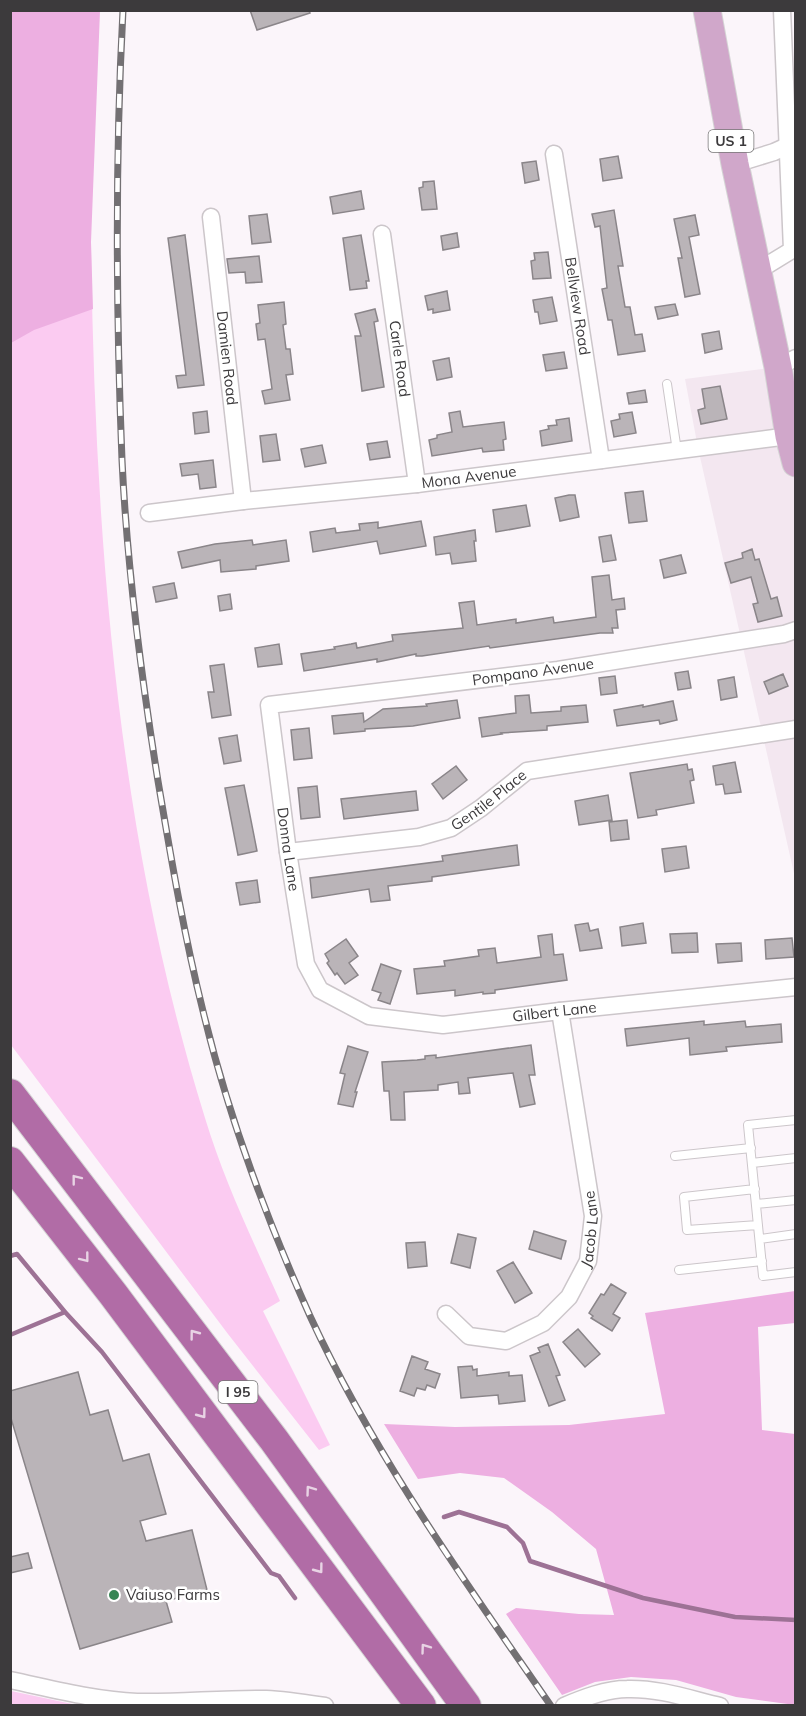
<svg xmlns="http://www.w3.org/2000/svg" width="806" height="1716" viewBox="0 0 806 1716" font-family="Mulish,sans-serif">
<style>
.built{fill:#f3e7f0}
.green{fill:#fbcbf1}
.forest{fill:#edafe1}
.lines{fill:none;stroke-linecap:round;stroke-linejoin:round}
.stream{stroke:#9d7295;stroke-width:4.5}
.building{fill:#bab4b8;stroke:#8a8589;stroke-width:1.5}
.lane-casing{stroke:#ccc6ca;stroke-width:10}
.street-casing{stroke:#ccc6ca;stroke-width:19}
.primary-casing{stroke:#d4d4d4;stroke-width:29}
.highway-casing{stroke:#d4d4d4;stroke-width:32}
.lane{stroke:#fff;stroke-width:8}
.street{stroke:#fff;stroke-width:16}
.primary{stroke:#d0a7ca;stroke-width:27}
.highway{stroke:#b16ca6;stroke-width:30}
.rail-casing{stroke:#737073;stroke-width:7}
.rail{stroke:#fff;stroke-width:4.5;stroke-dasharray:14;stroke-linecap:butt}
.oneway{stroke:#e8d3e4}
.poi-dot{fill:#378554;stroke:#fff;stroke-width:2}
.labels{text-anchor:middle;stroke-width:5;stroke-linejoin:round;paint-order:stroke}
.shield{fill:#fff;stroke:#767576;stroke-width:1.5}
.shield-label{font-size:14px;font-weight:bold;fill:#3c3a3c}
.street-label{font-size:15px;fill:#3c3a3c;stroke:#fff}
.poi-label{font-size:15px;fill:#3c3a3c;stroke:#fff;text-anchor:start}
</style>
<rect width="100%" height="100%" fill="#fbf5fa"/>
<path class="built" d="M795,359V878L698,448L685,379L778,367Z"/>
<path class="green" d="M11,51L97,52C95,116 90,180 91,244C95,538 117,835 205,1118C224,1181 253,1241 280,1301L263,1311L330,1445L319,1450L228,1334L11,1045Z
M11,1691L77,1705H11Z"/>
<path class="forest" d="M11,10L100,11L91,242L93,309L34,330L11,343Z
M795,1291V1323L758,1327L762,1430L795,1434V1705L736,1697L676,1680L631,1677L595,1682L562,1695L506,1614L516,1608L579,1614L614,1615L596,1549L552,1512L504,1478L460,1473L418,1479L384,1424L455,1427L569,1425L665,1414L645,1313Z"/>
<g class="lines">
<path class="stream" d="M10,1256L17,1254L65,1312
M10,1335L65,1312L102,1352L271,1573L279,1576L295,1598
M444,1517L459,1512L507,1527L523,1543L530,1561L643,1598L735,1617L796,1620"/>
</g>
<path class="building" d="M250,10H309L310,13L257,30Z
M618,156L622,178L603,181L600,159Z
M536,161L539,180L525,183L522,163Z
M434,181L437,209L422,210L419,188L423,187V182Z
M361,191L364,209L333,214L330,197Z
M614,210L623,266H618L625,307H630L635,335L642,334L645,351L618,355L612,320H608L602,289L607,288L600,226L595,227L592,214Z
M267,214L271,242L252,244L249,216Z
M695,215L699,235L689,237L700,294L685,297L678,258H682L674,219Z
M457,233L459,247L443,250L441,236Z
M185,235L204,385L178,388L176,376L186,375L168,238Z
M361,235L369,281H366L367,288L350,290L343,238Z
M548,252L551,278L533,279L531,261L535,260L534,253Z
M259,256L262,282L246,283L245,272L229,273L227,259Z
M447,291L450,310L433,313V309L428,310L425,296Z
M552,297L557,321L540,324L538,312H535L533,300Z
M284,302L286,324L283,325L286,349H290L293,374L286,375L290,400L265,404L262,391L272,389L265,339L258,340L256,324L260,323L258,305Z
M675,304L678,315L658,319L655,307Z
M375,309L378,321L374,322L384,387L362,391L355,336H361L355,314Z
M719,331L722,349L705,353L702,334Z
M564,352L567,368L546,371L543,355Z
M449,358L452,377L437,380L433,361Z
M720,386L727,419L701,424L698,410L705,408L702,389Z
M645,390L647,402L629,404L627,393Z
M207,411L209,432L195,434L193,413Z
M460,411L463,427L504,422L506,439L503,440L504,450L483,452L482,448L432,456L429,440L437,438V435L452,432L449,413Z
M632,412L636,433L614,437L611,421L620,419L619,414Z
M569,418L572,441L542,446L540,431L549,429L548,426L557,425L556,420Z
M276,434L280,460L263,462L260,436Z
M387,441L390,457L370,460L367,444Z
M322,445L326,463L305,467L301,449Z
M213,460L216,487L200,489L198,474L182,476L180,464Z
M643,491L647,521L629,523L625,493Z
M569,495H575L579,517L560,521L555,498Z
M526,505L530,526L496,532L493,510Z
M421,521L426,546L380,554L377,541L313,552L310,532L335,528L336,533L360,530L359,524L378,522V528Z
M475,530L476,541H474L476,561L452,564L450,553L436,555L434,537Z
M611,535L616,560L603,562L599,537Z
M252,540L253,545L286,540L289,561L256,566V569L221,572L220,560L182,568L178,552L215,544Z
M752,549L755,560L759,559L771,599L777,597L782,616L758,622L753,604L758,603L751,577L731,583L725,563L743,558L742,553Z
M681,555L686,573L664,578L660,560Z
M609,575L612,600L624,598L625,609L616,610L618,628H612L613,633H600L490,648L489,646L422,656H416V654L377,662V659L304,671L301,654L335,649L334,647L351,644L356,643L357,648L393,641L392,635L463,628L459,603L474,601L477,625L516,619V623L553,617L554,623L596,617L592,577Z
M174,583L177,598L156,602L153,587Z
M230,594L232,609L220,611L218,596Z
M279,644L282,664L258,667L255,648Z
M224,664L231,715L212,718L208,692H214L210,666Z
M688,671L691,688L678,690L675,673Z
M783,674L788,686L769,694L764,682Z
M615,676L617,693L601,695L599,678Z
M734,677L737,697L721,700L718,680Z
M529,695L531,713L561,711V707L586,705L588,722L547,726V730L501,733L502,734L482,737L479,718L516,713L515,696Z
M457,700L460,718L413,726L365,729V731L334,734L332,716L363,713L364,722L383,709L427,706L426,704Z
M673,701L677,720L660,724L659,720L617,726L614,710L643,705V707Z
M309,728L312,758L294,760L291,730Z
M237,735L241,761L224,764L219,738Z
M735,762L741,792L725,794L723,784L716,785L713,766Z
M687,764L688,770L692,769L694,780L690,781L694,803L656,810L657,815L638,818L630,773Z
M456,766L467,780L443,799L432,784Z
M244,785L257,851L238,855L225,788Z
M317,786L320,817L301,819L298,788Z
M416,791L418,810L344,819L341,799Z
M608,795L612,820L579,825L575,801Z
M627,820L629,839L611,841L609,822Z
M517,845L519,865L432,877V881L388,886L390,900L371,902L369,889L312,898L310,878L443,861L442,856Z
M686,846L689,868L665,872L662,849Z
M257,880L260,902L240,905L236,883Z
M588,923L590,931L598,929L602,948L580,951L575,925Z
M643,923L646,943L622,946L620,927Z
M697,933L698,952L672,953L670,934Z
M552,934L554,955L563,954L567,980L495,990V993L483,994V992L455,996V990L417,994L414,969L445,966L444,961L479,956L478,950L495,948L497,963L541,957L538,936Z
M792,938L794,957L766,959L765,940Z
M346,939L358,956L349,963L358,975L345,984L337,973L335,975L327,963L329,961L325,954Z
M741,943L742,961L718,963L716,944Z
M381,964L401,971L390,1004L378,1000L381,993L372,990Z
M704,1021V1025L745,1021L746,1027L781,1024L782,1042L726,1047L727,1051L690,1055L689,1038L627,1046L625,1029Z
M531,1045L535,1075H529L535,1104L520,1107L513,1073L468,1078L470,1093L459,1094L458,1082L438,1085V1090L404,1092L405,1120H391L389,1091H384L382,1062L417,1060L425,1059V1056L436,1055V1058Z
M348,1046L368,1052L355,1092H357L353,1107L338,1104L345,1074L340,1073Z
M534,1231L566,1241L561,1259L529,1249Z
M458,1234L476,1238L470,1268L451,1263Z
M425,1242L427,1266L408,1268L406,1243Z
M513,1262L532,1293L515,1303L497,1271Z
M611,1284L626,1293L613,1314L620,1318L612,1331L591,1318L593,1316L589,1313L601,1294L604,1295Z
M578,1329L600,1354L585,1367L563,1342Z
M548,1344L560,1375L556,1376L565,1400L549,1406L530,1356L540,1352L538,1348Z
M412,1356L428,1362L425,1369L440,1374L435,1388L427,1385L425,1390L417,1388L414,1396L400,1391Z
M472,1366L473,1370L477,1369V1376L509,1372V1376L522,1375L525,1401L499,1404L498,1395L461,1398L458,1367Z
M78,1372L90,1415L108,1410L123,1461L149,1454L166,1514L140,1521L146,1541L192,1530L207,1590L166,1601L172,1622L80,1649L10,1415V1391Z
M28,1553L32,1568L10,1573V1557Z"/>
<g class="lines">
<g class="lane-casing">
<path id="lane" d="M667,384L677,451
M796,1120L748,1125L763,1276L796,1272
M675,1156L751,1148
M752,1163L796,1158
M755,1189L684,1197L687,1230L758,1225
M756,1204L796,1200
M760,1239L796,1234
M679,1270L762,1261"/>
</g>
<g class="street-casing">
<g id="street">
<path id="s1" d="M554,154L601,460"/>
<path d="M735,164L774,152L796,142"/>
<path id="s2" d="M211,217L243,501"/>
<path id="s3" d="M382,234L417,484"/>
<path d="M756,272L792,250L782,10"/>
<path d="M778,367L796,358"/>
<path id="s4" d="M149,513L243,501L417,484L789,436"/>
<path id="s5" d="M796,630L784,634L558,670L269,705L288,852L306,964L320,990L369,1016L443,1025L560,1011L796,987"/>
<path id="s6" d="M288,852L419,837L451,828L481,808L527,771L796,729"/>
<path id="s7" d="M446,1314L469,1336L506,1341L543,1323L569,1297L588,1261L593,1216L560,1011"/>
<path d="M10,1680C53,1689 94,1700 137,1702C180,1703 223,1698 266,1699C286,1700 305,1703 325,1706"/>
<path d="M564,1706C583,1698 606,1689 627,1689C659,1688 690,1699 720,1706"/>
</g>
</g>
<g class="primary-casing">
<path id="primary" d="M707,10L735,164L778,367L789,436L796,463"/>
</g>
<g class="highway-casing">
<path id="highway" d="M10,1094L274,1440L466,1706
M10,1162L113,1294L421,1706"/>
</g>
<use href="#lane" class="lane"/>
<use href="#street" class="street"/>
<use href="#primary" class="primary"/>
<use href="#highway" class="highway"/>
<g class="rail-casing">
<path id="rail" d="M123,10C115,160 116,310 122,460C127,567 141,675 158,781C171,858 184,935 203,1011C228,1115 266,1218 310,1316C374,1455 464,1580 551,1706"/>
</g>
<use href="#rail" class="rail"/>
</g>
<defs><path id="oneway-chevron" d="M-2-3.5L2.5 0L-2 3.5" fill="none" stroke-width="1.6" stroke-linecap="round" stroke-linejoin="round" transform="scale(1.5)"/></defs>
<g class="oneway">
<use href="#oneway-chevron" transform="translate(76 1179) rotate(-128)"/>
<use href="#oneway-chevron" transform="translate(85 1258) rotate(52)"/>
<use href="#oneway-chevron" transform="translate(194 1334) rotate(-127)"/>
<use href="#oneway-chevron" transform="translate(202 1414) rotate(53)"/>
<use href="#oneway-chevron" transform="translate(310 1490) rotate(-126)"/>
<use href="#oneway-chevron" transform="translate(319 1569) rotate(53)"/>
<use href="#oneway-chevron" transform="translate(425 1648) rotate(-126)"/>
</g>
<circle class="poi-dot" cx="114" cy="1595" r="6"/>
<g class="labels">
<g class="shield">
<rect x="708.5" y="130" width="45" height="22" rx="4.5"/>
<rect x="218.5" y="1381" width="39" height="22" rx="4.5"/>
</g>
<g class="shield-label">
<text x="731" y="146">US 1</text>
<text x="238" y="1397">I 95</text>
</g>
<g class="street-label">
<text dy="5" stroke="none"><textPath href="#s1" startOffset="154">Bellview Road</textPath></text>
<text dy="5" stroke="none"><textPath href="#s2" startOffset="142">Damien Road</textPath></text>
<text dy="5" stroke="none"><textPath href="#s3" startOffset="126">Carle Road</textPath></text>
<text dy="5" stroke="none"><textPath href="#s4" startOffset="322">Mona Avenue</textPath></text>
<text transform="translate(533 672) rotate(-8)" y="5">Pompano Avenue</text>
<text dy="5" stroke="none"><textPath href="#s6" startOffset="212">Gentile Place</textPath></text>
<text dy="5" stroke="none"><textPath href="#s5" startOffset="678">Donna Lane</textPath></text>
<text dy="5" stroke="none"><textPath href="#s5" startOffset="1066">Gilbert Lane</textPath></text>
<text dy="5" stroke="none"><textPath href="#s7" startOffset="220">Jacob Lane</textPath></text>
</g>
<g class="poi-label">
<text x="126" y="1600">Vaiuso Farms</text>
</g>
</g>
<rect width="806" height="1716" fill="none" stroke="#3c3a3c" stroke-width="24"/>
</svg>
